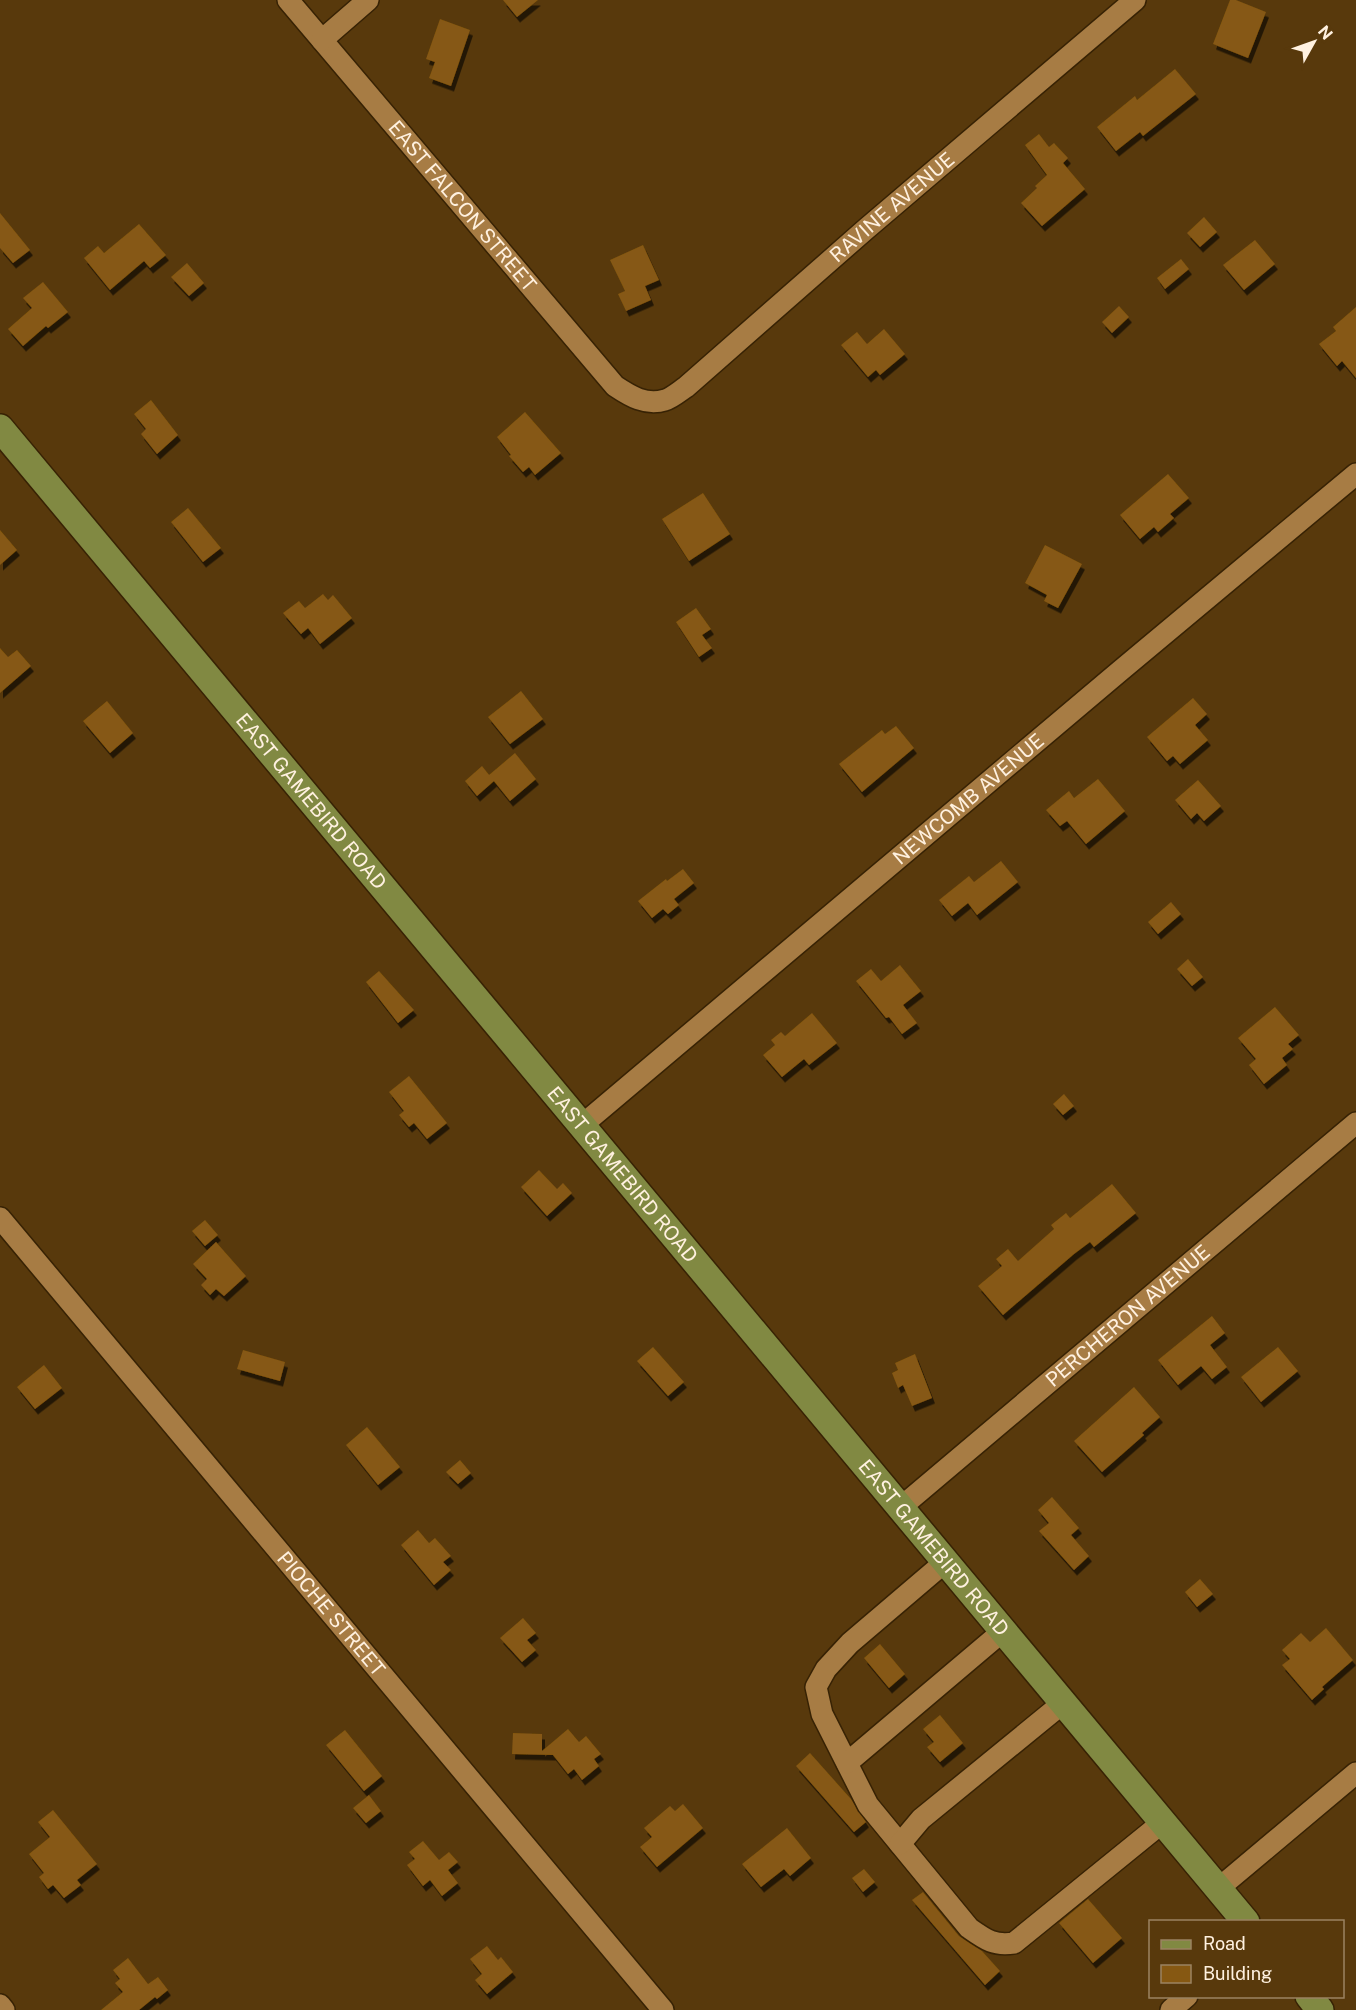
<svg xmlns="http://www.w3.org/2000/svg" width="1356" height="2010" viewBox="0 0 1356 2010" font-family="'Public Sans',sans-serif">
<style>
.building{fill:#865812;filter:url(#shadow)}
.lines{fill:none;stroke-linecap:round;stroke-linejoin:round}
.minor-casing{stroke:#372204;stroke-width:24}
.major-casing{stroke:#372204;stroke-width:30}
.minor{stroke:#a77c44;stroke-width:21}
.major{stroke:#818942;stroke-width:27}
.labels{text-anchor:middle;stroke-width:5;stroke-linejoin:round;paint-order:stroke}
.street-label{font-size:20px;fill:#fff1e0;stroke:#58390c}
</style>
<defs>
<filter id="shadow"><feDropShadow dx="3" dy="5.5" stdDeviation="0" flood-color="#0009"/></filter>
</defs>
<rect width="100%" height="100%" fill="#58390c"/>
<path class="building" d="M503,0H538L517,17Z
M1230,0H1236L1266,12L1248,58L1213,44Z
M440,19L470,30L451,86L429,78L435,62L426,59Z
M1175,69L1196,94L1143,136L1140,132L1116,151L1097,127L1135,96L1137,100Z
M1039,134L1049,147L1054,143L1068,158L1063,163L1085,189L1042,226L1021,203L1037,188L1035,186L1047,175L1025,145Z
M0,213L30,250L13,263L0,248Z
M1204,217L1217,232L1200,247L1187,233Z
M139,224L166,255L150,268L144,261L110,290L84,258L98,246L104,253Z
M1255,240L1275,264L1244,290L1223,265Z
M643,245L659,280L645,286L651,300L626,311L618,294L625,291L610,260Z
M1181,259L1189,269L1165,289L1157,278Z
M187,263L204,283L189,296L171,277Z
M43,282L68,312L48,328L46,326L23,346L8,329L32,308L23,298Z
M1119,306L1129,317L1112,333L1102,322Z
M1356,307V378L1342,361L1337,366L1319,344L1336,331L1333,327Z
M884,329L905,354L880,375L876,370L868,377L841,345L857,332L867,344Z
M151,400L178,435L157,454L141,434L146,429L134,414Z
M525,412L561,453L535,475L529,467L523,472L509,456L511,455L497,437Z
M1168,474L1189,498L1170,514L1174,518L1158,532L1154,527L1140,539L1120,515Z
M703,493L730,534L689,561L662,519Z
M188,508L221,548L203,562L171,522Z
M0,530L17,550L0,565Z
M1045,545L1082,564L1058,608L1044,601L1047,595L1025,583Z
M323,594L328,600L333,595L352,618L320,644L308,628L301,634L283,613L299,601L305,608Z
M696,608L711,629L702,635L712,648L699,657L676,622Z
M0,648L8,657L17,650L31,666L0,693Z
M521,691L543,719L510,744L488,717Z
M1193,698L1207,714L1195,725L1208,740L1180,764L1173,756L1167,761L1147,737Z
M107,701L133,733L110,753L83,721Z
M896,726L914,748L862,792L839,764L882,730L885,734Z
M515,753L536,779L510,801L489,775Z
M482,766L494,781L477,796L465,781Z
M1098,779L1125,811L1086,844L1067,821L1060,826L1046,810L1069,791L1074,798Z
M1198,780L1221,806L1204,821L1197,813L1191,819L1175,800Z
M1001,861L1018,882L977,915L968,903L952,916L939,900L969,876L974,882Z
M683,869L694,883L674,899L679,905L668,914L663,909L652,918L638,901L666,879L667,881Z
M1171,902L1181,914L1158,934L1148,922Z
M1188,959L1203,977L1192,986L1177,969Z
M900,965L921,991L903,1005L917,1023L902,1034L889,1017L886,1018L856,981L871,969L881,981Z
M379,971L414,1010L398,1023L366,982Z
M1275,1007L1299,1035L1288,1044L1293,1049L1282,1058L1287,1065L1264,1084L1249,1065L1256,1059L1238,1038Z
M812,1013L837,1043L809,1065L804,1059L782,1077L763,1055L775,1045L771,1040L781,1032L785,1036Z
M409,1076L447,1123L427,1139L414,1123L409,1127L399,1115L404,1111L389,1092Z
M1064,1094L1074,1106L1063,1115L1053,1104Z
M539,1170L557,1189L563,1183L572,1193L547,1216L521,1187Z
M1112,1184L1136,1213L1094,1247L1090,1242L1074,1254L1003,1315L978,1286L1002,1266L996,1259L1008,1249L1018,1261L1054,1229L1051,1225L1066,1213L1070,1218Z
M205,1220L218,1235L205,1246L192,1231Z
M216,1242L246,1276L224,1296L216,1289L210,1295L201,1285L207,1279L193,1264Z
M1212,1316L1225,1333L1210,1345L1227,1367L1212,1379L1201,1366L1178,1385L1158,1360Z
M653,1347L684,1382L668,1396L637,1361Z
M1278,1347L1298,1371L1261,1402L1241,1377Z
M243,1350L285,1362L280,1381L237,1369Z
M915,1354L932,1398L912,1406L903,1385L898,1388L892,1373L898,1370L895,1363Z
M44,1365L62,1388L35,1409L17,1387Z
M1134,1387L1160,1417L1142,1433L1144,1435L1102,1472L1074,1441Z
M367,1427L400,1467L378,1485L346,1445Z
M460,1460L471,1473L458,1484L446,1472Z
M1052,1497L1079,1528L1071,1535L1089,1556L1074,1570L1039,1531L1049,1523L1038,1510Z
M418,1530L429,1543L435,1538L451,1556L443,1562L451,1570L434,1585L401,1545Z
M1200,1579L1213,1594L1197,1607L1185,1592Z
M523,1618L536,1633L527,1640L536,1650L522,1662L500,1638Z
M1326,1628L1353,1660L1322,1687L1324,1689L1312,1700L1282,1665L1290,1659L1282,1650L1301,1633L1310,1642Z
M880,1644L905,1674L889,1688L864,1658Z
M940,1715L963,1743L940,1762L927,1747L934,1742L923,1729Z
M568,1729L579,1742L586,1736L601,1754L594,1759L599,1766L582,1780L574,1769L568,1774L553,1755L512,1754L513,1733L542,1734V1751Z
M345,1730L382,1776L364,1791L326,1745Z
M810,1753L851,1799L866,1822L854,1832L796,1766Z
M369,1795L381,1811L366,1823L353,1808Z
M683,1804L703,1828L657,1867L640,1847L652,1837L644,1828L670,1806L675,1811Z
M53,1810L97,1864L77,1880L81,1885L64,1898L53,1885L48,1889L39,1877L44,1873L29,1854L50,1837L38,1822Z
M787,1828L811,1858L790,1876L784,1869L761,1887L742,1864Z
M423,1841L439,1860L449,1852L458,1862L448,1870L458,1883L442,1896L430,1880L423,1886L407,1865L415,1859L409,1852Z
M864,1869L875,1882L863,1892L852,1878Z
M923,1892L959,1936L982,1951L1000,1971L985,1985L912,1900Z
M1088,1899L1122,1938L1093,1963L1059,1923Z
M487,1946L498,1960L501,1957L513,1972L487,1994L475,1980L482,1974L470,1959Z
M128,1958L148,1984L158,1977L168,1990L157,1999L155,1997L139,2010H101L123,1992L115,1983L120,1979L113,1970Z"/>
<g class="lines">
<g class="minor-casing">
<g id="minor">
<path id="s1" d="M288,0L615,386C630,396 646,406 665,400C672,398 680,391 686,387L866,229L1135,0"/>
<path d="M322,40L368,0"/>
<path id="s2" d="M581,1126L1120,671L1356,474"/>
<path id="s3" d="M0,1218L663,2010"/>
<path id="s4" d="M900,1508L1356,1123"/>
<path d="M945,1562L850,1643L826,1669L816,1687L822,1714L868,1805L969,1928C986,1940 994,1946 1014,1943L1163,1822"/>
<path d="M847,1763L1003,1631"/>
<path d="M900,1844L921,1819L1063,1703"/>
<path d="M1219,1888L1356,1773"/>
<path d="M0,2005L4,2010"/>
<path d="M1171,2010L1187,1996"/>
</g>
</g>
<g class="major-casing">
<g id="major">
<path id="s5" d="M0,428L1246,1922"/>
<path d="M1309,1996L1320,2010"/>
</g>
</g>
<use href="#minor" class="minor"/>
<use href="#major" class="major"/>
</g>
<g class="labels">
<g class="street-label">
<text dy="7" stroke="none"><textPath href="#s1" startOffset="270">EAST FALCON STREET</textPath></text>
<text dy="7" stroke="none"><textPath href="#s1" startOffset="858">RAVINE AVENUE</textPath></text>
<text dy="7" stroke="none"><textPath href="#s2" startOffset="507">NEWCOMB AVENUE</textPath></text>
<text dy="7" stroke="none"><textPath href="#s5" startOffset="486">EAST GAMEBIRD ROAD</textPath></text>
<text dy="7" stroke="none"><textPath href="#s5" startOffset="972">EAST GAMEBIRD ROAD</textPath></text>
<text dy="7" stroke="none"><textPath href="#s4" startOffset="298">PERCHERON AVENUE</textPath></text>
<text dy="7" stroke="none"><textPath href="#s5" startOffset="1458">EAST GAMEBIRD ROAD</textPath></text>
<text dy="7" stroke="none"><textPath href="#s3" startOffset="516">PIOCHE STREET</textPath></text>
</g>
</g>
<rect x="1149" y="1920" width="195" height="78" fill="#58390c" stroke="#9b8361" stroke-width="1.5"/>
<rect x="1161" y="1940" width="30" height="9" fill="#818942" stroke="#9b8361" stroke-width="1.5"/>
<text x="1203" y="1950" font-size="18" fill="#fff1e0">Road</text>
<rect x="1161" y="1965" width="30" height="18" fill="#865812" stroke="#9b8361" stroke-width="1.5"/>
<text x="1203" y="1980" font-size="18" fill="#fff1e0">Building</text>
<g transform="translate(1314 42) rotate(50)" stroke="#58390c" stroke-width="4.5" paint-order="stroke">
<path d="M0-4.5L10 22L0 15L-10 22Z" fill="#fff1e0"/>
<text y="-9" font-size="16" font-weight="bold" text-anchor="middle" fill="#fff1e0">N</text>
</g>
</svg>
